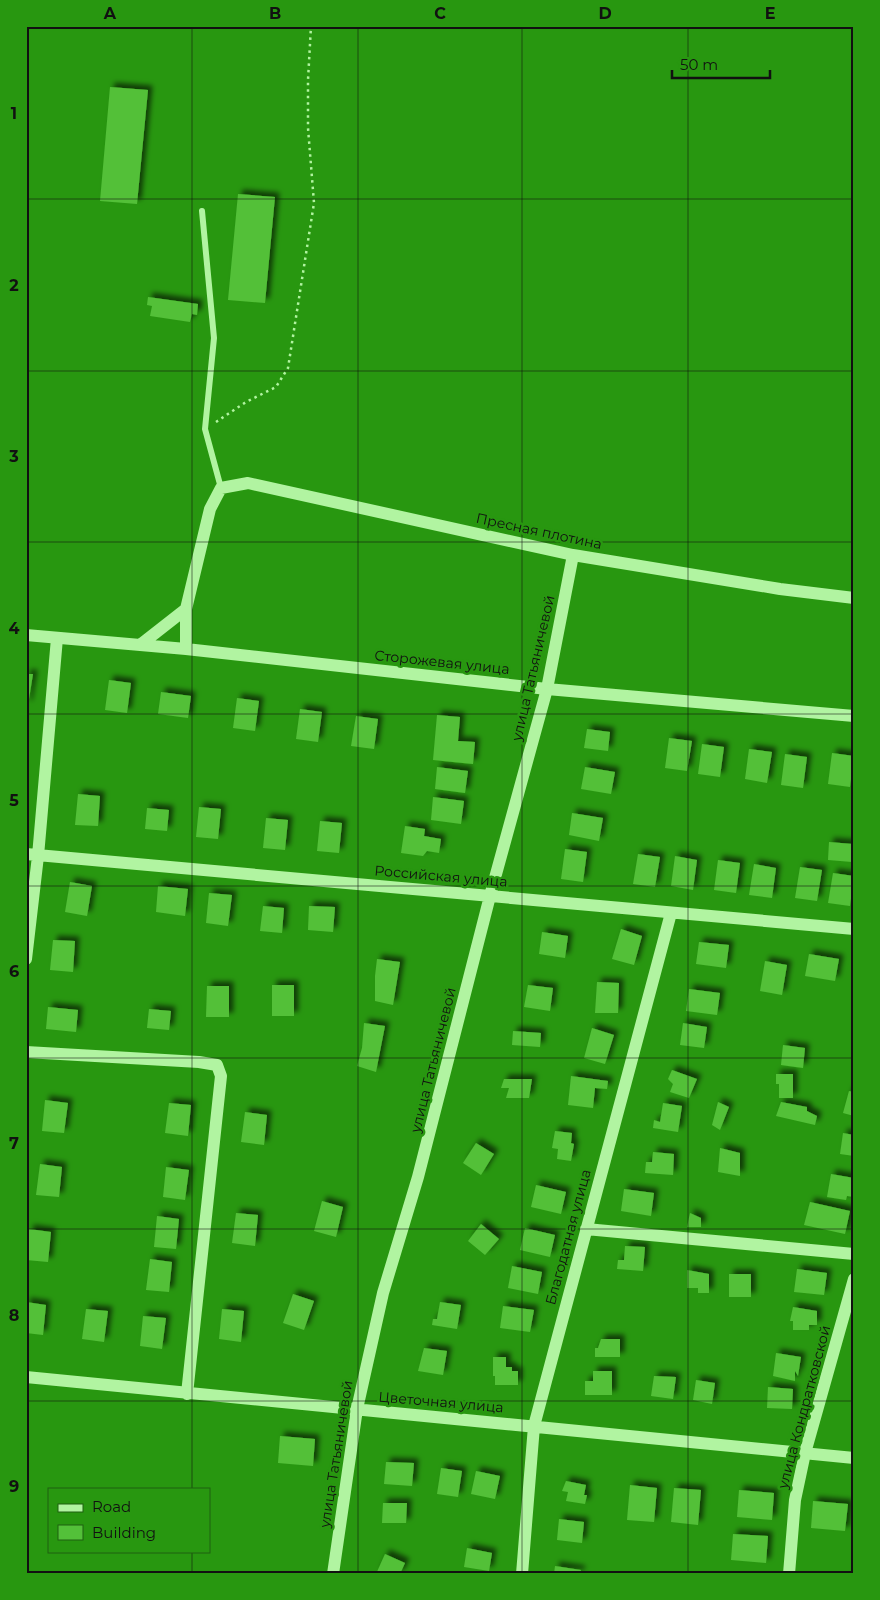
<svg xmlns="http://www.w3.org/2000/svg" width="880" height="1600" viewBox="0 0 880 1600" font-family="Montserrat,sans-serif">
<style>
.building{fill:#53c039;filter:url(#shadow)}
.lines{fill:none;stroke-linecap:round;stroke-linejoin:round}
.path{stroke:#b1f4a1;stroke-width:2.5;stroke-dasharray:2.5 4;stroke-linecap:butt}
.service{stroke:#b1f4a1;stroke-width:6}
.minor{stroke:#b1f4a1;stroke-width:12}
.grid{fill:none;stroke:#111;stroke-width:1;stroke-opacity:0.55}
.labels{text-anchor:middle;stroke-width:5;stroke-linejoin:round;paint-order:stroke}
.street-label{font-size:14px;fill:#111;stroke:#289710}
.neatline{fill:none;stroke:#111;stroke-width:2}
.grid-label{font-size:16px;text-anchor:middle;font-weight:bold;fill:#111}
</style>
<defs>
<filter id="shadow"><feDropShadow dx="4.5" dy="-4.5" stdDeviation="2.5" flood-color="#0009"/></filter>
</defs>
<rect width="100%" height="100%" fill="#289710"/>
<path class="building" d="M110,87L148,90L137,204L100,201Z
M238,194L275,197L265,303L228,300Z
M148,297L198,304L197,315L192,314L190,322L150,316L152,306L147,305Z
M26,674H33L28,705H26Z
M109,680L131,683L127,713L105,710Z
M161,692L191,696L188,718L158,714Z
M237,698L259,701L255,731L233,728Z
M300,709L322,712L318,742L296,739Z
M437,715L460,717L458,741L475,742L473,764L433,760Z
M356,716L378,719L374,749L351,746Z
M587,729L610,732L608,751L584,748Z
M669,738L692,741L687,771L665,768Z
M702,744L724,747L720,777L698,774Z
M749,749L772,752L767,783L745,779Z
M832,753L854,756L850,787L828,784Z
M785,754L807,757L803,788L781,785Z
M437,767L468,771L465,793L435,789Z
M585,767L615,772L611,794L581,789Z
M78,794L100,796L98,826L75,825Z
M433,797L464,801L461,824L431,820Z
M199,807L221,809L218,839L196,837Z
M147,808L169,810L167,831L145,829Z
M572,813L603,818L599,841L569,835Z
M266,818L288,820L285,850L263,848Z
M320,821L342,823L339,853L317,851Z
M405,826L425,829L424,836L441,839L439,853L427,851L423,856L401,853Z
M829,842L853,844L852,862L828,860Z
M565,849L587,852L583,882L561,879Z
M638,854L660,857L655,887L633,884Z
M675,856L697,860L693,890L671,886Z
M718,860L740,863L736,893L714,890Z
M754,864L776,868L772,898L749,895Z
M800,867L822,870L817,901L795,898Z
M833,873L854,876L850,906L828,903Z
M70,882L92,886L87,916L65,912Z
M158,886L188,889L185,916L156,912Z
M209,893L232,895L228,926L206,923Z
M263,906L284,908L282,933L260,931Z
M309,906L335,907L333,932L308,930Z
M621,929L642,936L634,965L612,959Z
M542,932L568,936L565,958L539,954Z
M53,940L75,941L73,972L50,970Z
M699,942L729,945L726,968L696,964Z
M809,954L839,959L835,981L805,976Z
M377,959L400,962L393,1005L375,1001V976Z
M765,961L787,965L782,995L760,991Z
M597,982L619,983L618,1013H595Z
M272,985H294V1016H272Z
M528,985L553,988L550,1011L524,1007Z
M207,986H229V1017H206Z
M689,989L720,993L717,1015L686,1011Z
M48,1007L78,1010L76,1032L46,1029Z
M149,1009L171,1011L169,1030L147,1028Z
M364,1023L385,1026L376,1072L357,1066L362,1048Z
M683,1023L707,1027L704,1048L680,1045Z
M592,1028L614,1035L605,1064L584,1058Z
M513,1031L541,1033L540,1047L512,1045Z
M783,1045L805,1048L803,1068L781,1065Z
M672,1070L697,1079L689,1098L670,1092L673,1084L668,1079Z
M776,1074H793V1098H779V1084H776Z
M571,1076L608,1081L607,1089L595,1088L593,1108L568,1105Z
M504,1079H532L529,1098H506L509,1088H501Z
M849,1091L854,1092V1116L843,1113Z
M45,1100L68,1103L64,1133L42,1131Z
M718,1102L729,1107L720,1130L712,1125Z
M781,1102L807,1107V1111L817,1116L815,1125L776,1116Z
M169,1103L191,1105L188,1136L165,1133Z
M663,1103L682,1106L678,1132L653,1128L654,1120L660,1122Z
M245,1112L267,1115L264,1145L241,1142Z
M555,1131L572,1133L571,1143L574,1144L571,1161L557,1159L558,1149L552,1148Z
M843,1133L854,1135V1156L840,1154Z
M476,1143L494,1154L481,1175L463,1163Z
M720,1148L740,1153V1176L718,1172Z
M653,1152L674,1154L673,1175L645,1173L646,1162H652Z
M40,1164L62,1167L59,1197L36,1195Z
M166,1167L189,1170L185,1200L163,1197Z
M831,1174L854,1178V1197L847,1196L846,1200L827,1197Z
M536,1185L566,1192L561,1214L531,1207Z
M624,1189L654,1193L651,1216L621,1211Z
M322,1201L343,1207L336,1237L314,1231Z
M810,1202L850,1211L845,1234L804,1225Z
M236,1213L258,1215L255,1246L232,1243Z
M690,1213L701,1218V1227H687Z
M157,1216L179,1219L176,1249L154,1247Z
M481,1224L499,1239L485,1255L468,1241Z
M525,1228L555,1235L550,1257L520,1250Z
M29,1229L51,1232L48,1262L26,1260Z
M625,1246L645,1247L643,1271L617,1269L618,1260H624Z
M150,1259L172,1262L169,1292L146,1290Z
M512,1266L542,1272L538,1294L508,1288Z
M797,1269L827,1273L824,1295L794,1292Z
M687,1270L709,1274V1293H698V1288H687Z
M729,1274H751V1297H729Z
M293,1294L314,1301L304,1330L283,1323Z
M26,1302L46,1305L43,1335L26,1333Z
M440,1302L461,1305L457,1329L432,1325L433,1319H437Z
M503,1306L534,1310L530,1332L500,1328Z
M793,1307L817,1311V1325H809V1330H793V1321H790Z
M86,1309L108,1311L104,1342L82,1339Z
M222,1309L244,1311L241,1342L219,1339Z
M143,1316L166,1318L162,1349L140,1346Z
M601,1339H620V1357H595V1348H598Z
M424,1348L447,1351L443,1375L418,1371Z
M776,1353L801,1357L798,1376L795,1371V1381L773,1376Z
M493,1357H506V1367H512V1371H518V1385H495V1376H493Z
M593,1371H612V1395H585V1381H593Z
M654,1376L676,1377L673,1399L651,1396Z
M696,1380L715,1383L712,1404L693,1400Z
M768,1387L793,1389L792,1409L767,1408Z
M280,1436L315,1439L313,1466L278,1463Z
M386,1462L414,1463L412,1486L384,1484Z
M441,1468L462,1471L458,1497L437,1494Z
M476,1471L500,1476L495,1499L471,1494Z
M566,1481L586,1485L584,1495H587L585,1504L566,1501L568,1492L562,1491Z
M630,1485L657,1488L654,1522L627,1520Z
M674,1488L701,1490L698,1525L671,1522Z
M739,1490L774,1493L772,1520L737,1517Z
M813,1501L848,1504L845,1531L811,1528Z
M383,1503H407L406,1523H382Z
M559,1519L584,1522L582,1543L557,1540Z
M733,1534L768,1536L766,1563L731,1560Z
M467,1548L492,1553L489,1571L464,1567Z
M385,1554L405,1563L400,1574H376Z
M555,1566L581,1570L580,1574H554Z"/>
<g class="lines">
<path class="path" d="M216,422L246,402L276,387L288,368L314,203L308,128V80L311,26"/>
<path class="service" d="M202,211L214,338L205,429L221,488"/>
<path class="minor" d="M26,635L186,649L547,689L854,716
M140,645L186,609
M186,649V609L210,509L221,488L248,483L573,555L780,589L854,598
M26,854L854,929
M26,959L38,856L57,638
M26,1052L199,1062L217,1065L221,1076L187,1394
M586,1229L854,1254
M26,1377L854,1458
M333,1574L357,1409L383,1293L418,1177L490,896L547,689L573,555
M522,1574L534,1426L671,913
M789,1574L795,1500L805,1453L854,1279"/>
</g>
<path class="grid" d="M192,26V1489M358,26V1574M522,26V1574M688,26V1574M26,199H854M26,371H854M26,542H854M26,714H854M26,886H854M26,1058H854M26,1229H854M26,1401H854M192,1551V1574"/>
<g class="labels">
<g class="street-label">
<text transform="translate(539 531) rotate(12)" y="5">Пресная плотина</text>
<text transform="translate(442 662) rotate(6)" y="5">Сторожевая улица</text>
<text transform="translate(533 668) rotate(-77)" y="5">улица Татьяничевой</text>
<text transform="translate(441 876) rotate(5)" y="5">Российская улица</text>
<text transform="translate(433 1060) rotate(-76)" y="5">улица Татьяничевой</text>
<text transform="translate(568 1237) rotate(-75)" y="5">Благодатная улица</text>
<text transform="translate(441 1402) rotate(5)" y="5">Цветочная улица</text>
<text transform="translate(804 1407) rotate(-75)" y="5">улица Кондратковской</text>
<text transform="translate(336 1454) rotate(-81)" y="5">улица Татьяничевой</text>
</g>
</g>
<rect width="880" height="1600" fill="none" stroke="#289710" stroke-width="55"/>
<rect x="48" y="1488" width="162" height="65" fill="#289710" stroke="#1f6110"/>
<rect x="58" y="1504" width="25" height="8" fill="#b1f4a1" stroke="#1f6110"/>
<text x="92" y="1512" font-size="15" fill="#111111">Road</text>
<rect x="58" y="1525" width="25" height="15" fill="#53c039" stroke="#1f6110"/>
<text x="92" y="1538" font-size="15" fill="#111111">Building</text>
<path d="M672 70v8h98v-8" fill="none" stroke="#111111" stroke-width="2.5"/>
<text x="680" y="70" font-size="15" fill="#111111" stroke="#289710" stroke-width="4" paint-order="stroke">50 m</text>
<rect x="28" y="28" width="824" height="1544" class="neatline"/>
<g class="grid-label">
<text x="110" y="19">A</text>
<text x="275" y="19">B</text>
<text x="440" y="19">C</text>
<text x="605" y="19">D</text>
<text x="770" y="19">E</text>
<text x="14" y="119">1</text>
<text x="14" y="291">2</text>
<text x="14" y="462">3</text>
<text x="14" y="634">4</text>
<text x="14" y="806">5</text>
<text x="14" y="977">6</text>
<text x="14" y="1149">7</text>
<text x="14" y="1321">8</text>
<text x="14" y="1492">9</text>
</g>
</svg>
